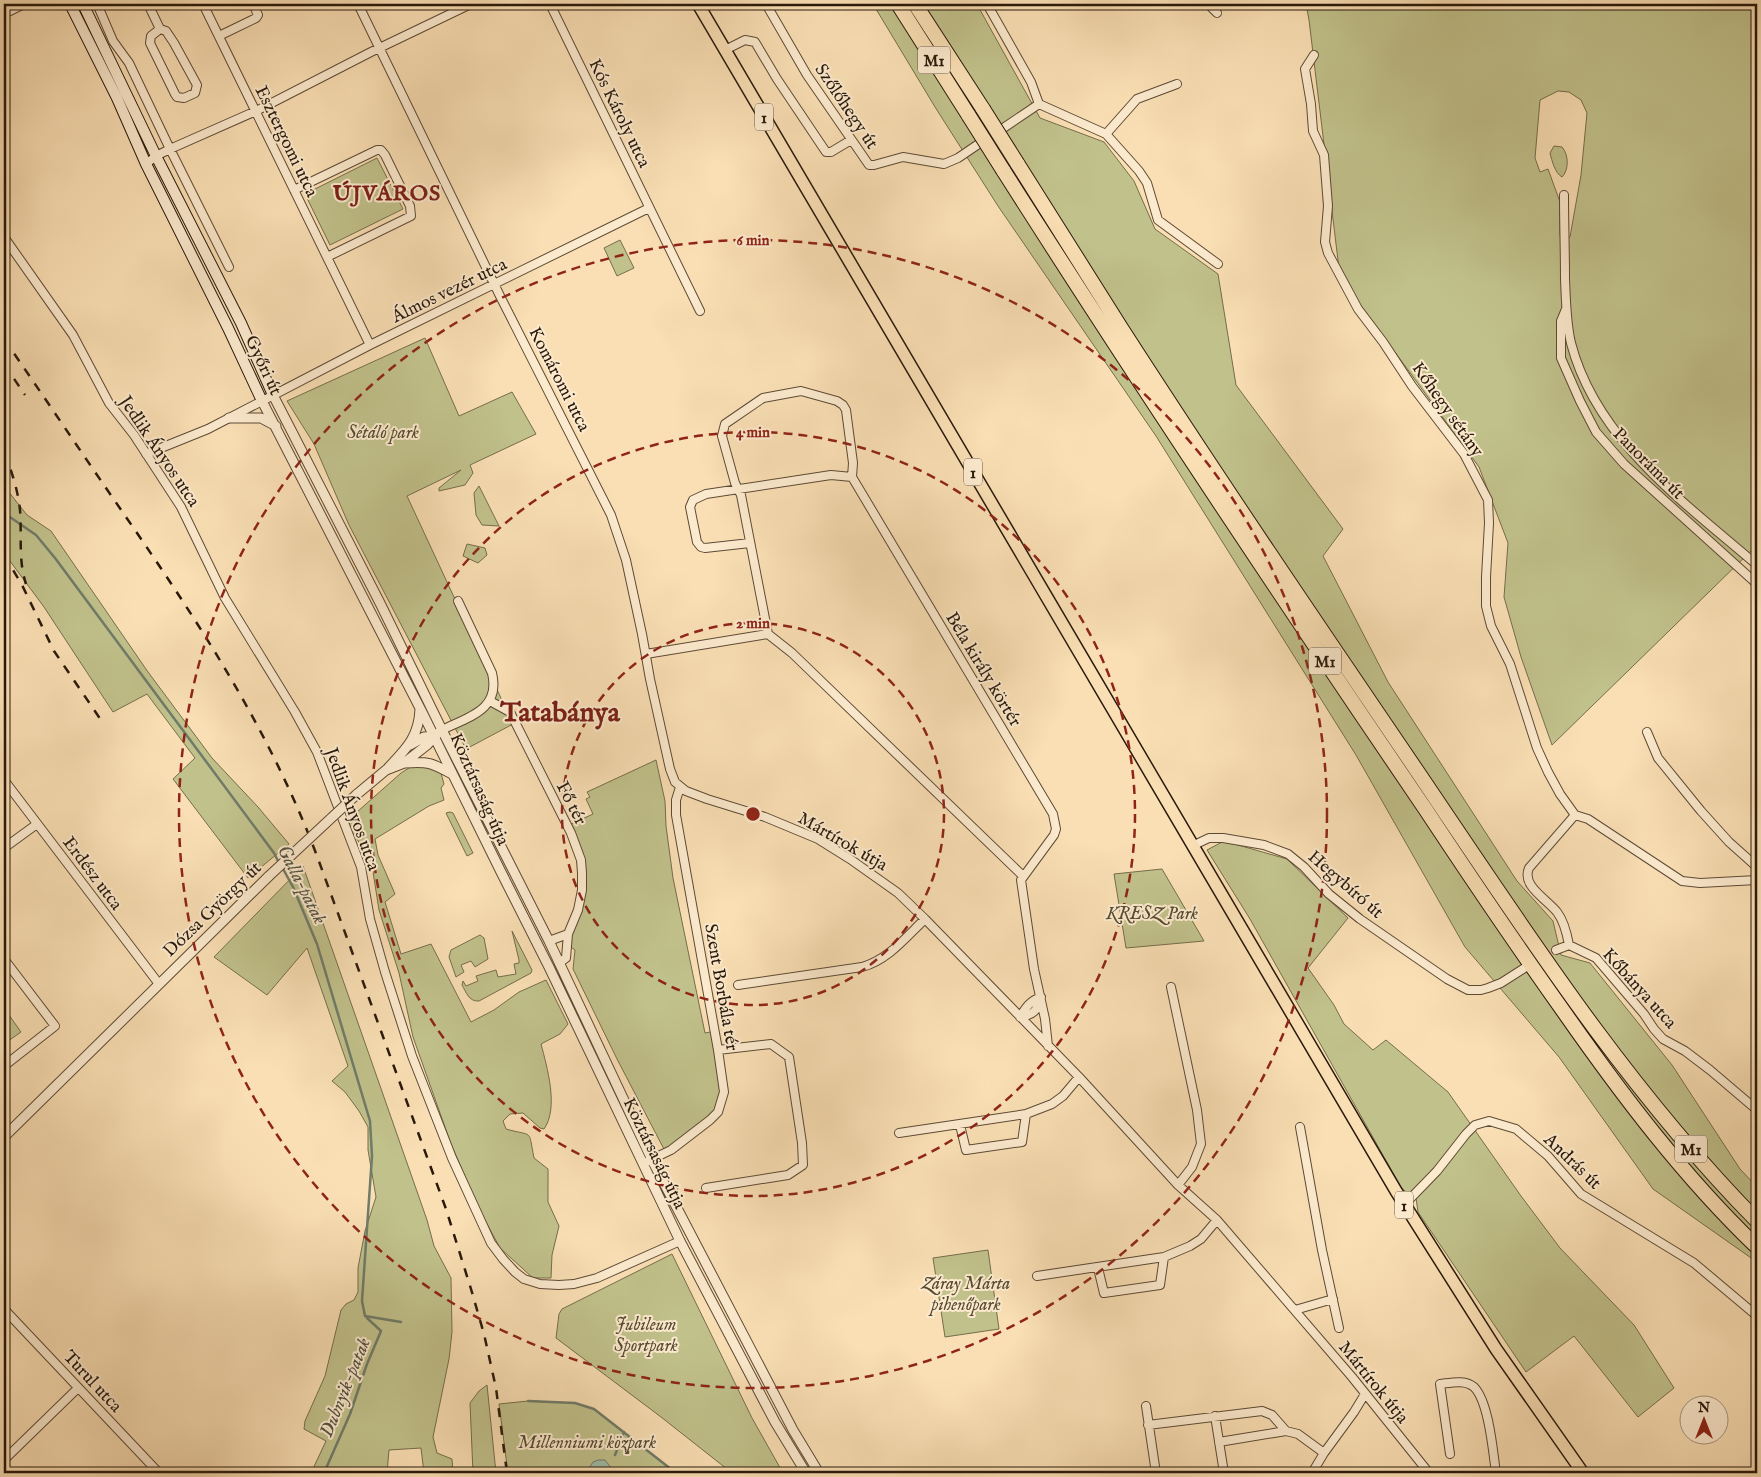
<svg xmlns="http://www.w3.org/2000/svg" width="1761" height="1477" viewBox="0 0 1761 1477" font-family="'IM FELL English',serif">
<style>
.green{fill:#c1c18b;stroke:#756d4b;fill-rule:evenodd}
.water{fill:#9fbda8;stroke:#707b69}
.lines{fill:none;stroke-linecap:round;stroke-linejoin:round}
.stream{stroke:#707b69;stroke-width:2.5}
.minor-tunnel{stroke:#d0b792;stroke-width:8;stroke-dasharray:8 4;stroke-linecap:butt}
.minor-casing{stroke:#5d4a35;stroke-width:10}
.tertiary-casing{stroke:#5d4a35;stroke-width:11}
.secondary-casing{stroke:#29190b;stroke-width:12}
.primary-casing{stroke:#29190b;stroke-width:14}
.motorway-casing{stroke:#29190b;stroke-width:16}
.minor{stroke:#fceace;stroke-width:8}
.tertiary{stroke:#fceace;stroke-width:9}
.secondary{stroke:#fceace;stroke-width:10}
.primary{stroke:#fadfb4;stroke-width:11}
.motorway{stroke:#fadfb4;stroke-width:14}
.rail{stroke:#29190b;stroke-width:2.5;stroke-dasharray:9 9;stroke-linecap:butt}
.tertiary-bridge-casing{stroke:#5d4a35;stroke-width:11;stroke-linecap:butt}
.motorway-bridge-casing{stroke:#29190b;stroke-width:16;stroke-linecap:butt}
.tertiary-bridge{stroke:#fceace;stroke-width:9}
.motorway-bridge{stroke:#fadfb4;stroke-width:14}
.ring{fill:none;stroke:#8f2418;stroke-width:2.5;stroke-dasharray:9 6}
.labels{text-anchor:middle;stroke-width:4;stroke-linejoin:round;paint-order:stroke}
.shield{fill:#fceace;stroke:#685846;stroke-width:1}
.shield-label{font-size:16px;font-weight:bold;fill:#29190b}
.street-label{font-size:18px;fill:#29190b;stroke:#fceace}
.park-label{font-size:18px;font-style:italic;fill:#574b31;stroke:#fceace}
.water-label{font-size:19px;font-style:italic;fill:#525242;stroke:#fceace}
.district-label{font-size:22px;font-weight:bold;letter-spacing:1px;fill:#7a1f14;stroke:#fceace}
.town-label{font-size:28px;font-weight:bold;fill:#7a1f14;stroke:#fceace}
.centre{fill:#8f2418;stroke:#fceace;stroke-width:2.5}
.ring-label{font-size:15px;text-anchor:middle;font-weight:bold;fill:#8f2418;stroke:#fceace;stroke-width:4;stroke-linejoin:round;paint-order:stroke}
</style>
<rect width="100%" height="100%" fill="#fadfb4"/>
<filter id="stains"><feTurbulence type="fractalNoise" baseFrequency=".004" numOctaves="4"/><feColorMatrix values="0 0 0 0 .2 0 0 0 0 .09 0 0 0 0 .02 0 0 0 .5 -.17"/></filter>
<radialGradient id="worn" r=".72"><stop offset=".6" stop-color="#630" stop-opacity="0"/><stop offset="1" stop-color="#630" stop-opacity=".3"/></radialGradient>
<path class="green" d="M873,4H975L979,8L1040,118L1104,142L1134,181L1155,229L1218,274L1236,385L1343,529L1323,556L1388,682L1517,881L1553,921L1561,955L1590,963L1672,1065L1740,1169L1757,1187V1256L1754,1260L1653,1189L1559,1057L1465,947L1356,755L1156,436L998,206L935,107Z
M1306,4H1757V556L1751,551L1552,745L1521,657L1504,597L1508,543L1479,467L1340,277L1309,20ZM1558,91L1569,92L1581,100L1587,113L1581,175L1570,237L1560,236V202L1548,169L1540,172L1535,158L1540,100Z
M1554,146L1562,147C1569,155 1569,170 1562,177C1555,173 1552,161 1550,153Z
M377,158L403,209L330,245L305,194Z
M620,240L634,268L617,276L604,248Z
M425,338L459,416L512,392L536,434L470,465L473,473L465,485L439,491V488L461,470L407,496L513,724L466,749L349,525L314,444L287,401Z
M4,486L27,515L51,531L148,672L212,758L258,807L289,844L248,878L173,779L195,758L147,694L113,712L44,607L4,553Z
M479,486L499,526L482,525L476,515L474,493Z
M467,544L485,548L487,555L478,563L463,556Z
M656,760L665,801L666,826L673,878L705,1033L715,1031L724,1081L718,1112L666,1153L617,1059L573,969L575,950L568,945L578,910L582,873L567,826L593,814L586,799L590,797L587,792Z
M412,766L436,767L441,773L444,784L441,788L444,800L429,806L375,839L378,855L395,894L385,902L401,954L431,944L471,1022L494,1010L519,992L546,980L568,1024L560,1034L541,1044C547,1067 559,1108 544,1129L540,1128L523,1113L510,1114L503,1121L506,1129C534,1137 528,1128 534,1158L548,1169V1202L559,1226L552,1255L551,1278H533L500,1248L480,1211L451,1144L413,1037L399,973L379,910L373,872L364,849L353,834L348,820L401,773Z
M450,812L453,813L473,853L467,856L446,813Z
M1224,841L1287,859L1348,918L1308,968L1334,1005L1344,1024L1373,1050L1386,1040L1448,1092L1521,1196L1560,1248L1634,1325L1674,1388L1638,1417L1574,1336L1526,1372L1418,1212L1416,1198L1402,1189L1250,919L1207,850Z
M303,866L427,1220L434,1246L451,1278L452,1332L449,1359L433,1437L437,1453L452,1459L453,1473H424L421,1448L389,1450L387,1473H311L326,1441L304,1429L305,1421L325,1376L341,1310L346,1304L354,1300L358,1292V1268L365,1231L376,1197L368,1150V1127L359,1111L345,1092L332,1081L348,1066L307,948L267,995L214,957Z
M1162,869L1204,941L1126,948L1114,874Z
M512,931L532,970L531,973L479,1001C469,1002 466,992 462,985L463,981L466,986L478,981L476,976L496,970L498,977L516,974L514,964L519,963V960Z
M480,935L484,938L488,959L475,967L471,961L461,965L464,972L456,977L449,957L451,950Z
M4,1008L21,1032L4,1044Z
M988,1250L999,1329L945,1337L933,1258Z
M672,1254L752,1418L783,1473H732L661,1417L556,1338L559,1314L562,1309Z
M487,1385L496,1473H473L470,1403L479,1391Z
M528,1401L575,1403L594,1409L676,1473H508L499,1404Z"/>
<path class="water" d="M598,1460H605L615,1473H586L593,1462Z"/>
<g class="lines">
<path class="stream" d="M4,513L36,535L55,558L274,853L279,863
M282,867L293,887L317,944L370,1121L372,1156L362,1301L365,1316L401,1322
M528,1401L575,1403L594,1409L676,1473
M615,1455L624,1432
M324,1473L350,1414L367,1364L381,1331L367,1318"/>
<path class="minor-tunnel" d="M1528,966L1556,950"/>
<g class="minor-casing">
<path id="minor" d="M148,4L160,29L166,31L174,43L197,85L195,93L184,98L177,97L175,94L150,43L151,36L160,29
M203,4L370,345
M358,4L500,296L611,515L626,560L642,634L650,679L670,769L675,782L686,791L707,799L765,817L818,839L850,859L898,893L925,919L1079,1077L1178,1185L1217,1220L1352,1377L1429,1473
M550,4L700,311
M766,4L807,75L869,165H874L903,157L944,164L958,158L986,139
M987,4L1031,82L1039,104
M1208,4L1217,13
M98,6L113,41L129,63L170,149L229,267
M4,14L24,4
M219,36L256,18L258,15L253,4
M725,50L745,40L755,42L777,79L826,152H831L851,140
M1314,55L1305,69L1311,104L1313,131L1324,155L1328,206L1325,242L1328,253L1358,309L1383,342L1412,386L1464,454L1488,500L1489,523L1486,577V606L1491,626L1510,664L1537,748L1548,772L1560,794L1575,815
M1039,104L1106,134L1137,99L1177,84
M996,133L1039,104
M1106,134L1139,171L1147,183L1158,220L1218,264
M146,164L156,156L170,149L256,111L371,52L471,4
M294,190L377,150H381L385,155L410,206L411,216L327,257
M1564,195C1564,223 1565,251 1565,279C1566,300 1566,322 1571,343C1596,440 1685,503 1757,565
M4,237L73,335L109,403L134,435L181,507L225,598L295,712L317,752L361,867L370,919L385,972L412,1056L452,1158L491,1243L503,1259L515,1272L524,1279L540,1284L559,1285L574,1284L597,1278L680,1241
M1566,309L1561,321V358L1580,401L1596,432L1624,464L1757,584
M146,454L208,429L370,345L649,208
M750,543L705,548L701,547L697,542L690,507L693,500L706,494L831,475L852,477
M646,654L768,634
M490,701L510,712L571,833L581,860L582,873V890L578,910L568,934L566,958L559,963
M442,730C468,717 501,710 492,673L458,601
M1647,732L1658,758L1701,811L1729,842L1757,867
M4,780L159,984
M1575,815L1588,819L1682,881L1700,883L1757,880
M1192,846L1209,838H1223L1264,845L1288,854L1304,867L1329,894L1360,919L1447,979L1468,990H1481L1488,988L1501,983L1526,967
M4,848L37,824
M1023,876L792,653L768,634L741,495L735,483L722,436L725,424L763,398L801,391L837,401L843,405L846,410L853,463L852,477L1053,814L1056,829L1054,835L1021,880L1034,969L1045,1019L1048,1046
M549,941L568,934
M1569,945L1596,958L1644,1014L1654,1029L1663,1039L1685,1051L1710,1070L1757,1110
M1569,945C1567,934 1564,921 1557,912C1547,899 1521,886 1529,868L1575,815
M1556,950L1569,945
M4,959L55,1026L4,1066
M738,985L862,967C888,960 906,937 925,919
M1171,987L1197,1110L1201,1144L1192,1167L1178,1185
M1020,1017C1032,1015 1038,1011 1040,999
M1020,1017C1026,1007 1030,1001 1041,997
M960,1125L966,1150L1022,1142L1026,1114
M1300,1127L1322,1250L1339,1328
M899,1133L1026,1114L1052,1104L1063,1096L1079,1077
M648,1161L671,1150L710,1120L718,1112L724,1092L718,1050L676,815V800L680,787
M706,1188L788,1175L803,1165L802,1143L789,1057L771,1044L718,1050
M1404,1205L1437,1171L1466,1134L1475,1125L1489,1121L1516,1129L1548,1156L1581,1194L1694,1263L1757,1316
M1098,1268L1104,1293L1160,1285L1164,1257
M1037,1276L1164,1257L1190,1246L1201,1239L1217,1220
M4,1309L159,1473
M1295,1310L1333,1299
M1146,1406L1156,1473
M1215,1416L1224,1473
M1148,1425L1262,1411L1272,1415L1286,1431
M1219,1442L1286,1431L1298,1434L1324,1453
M1450,1454L1440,1384C1450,1383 1465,1379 1474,1387C1489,1402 1493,1452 1496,1473
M4,1460L78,1388
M1312,1473L1324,1453L1354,1412L1365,1394"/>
</g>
<g class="tertiary-casing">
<path id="tertiary" d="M273,395L380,603L442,730L549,941L654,1164L793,1430L819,1473
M262,401L423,714L501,872L549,967L680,1241L775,1422L806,1473
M229,418H261L276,426
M410,745L424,737L434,736
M405,763C428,761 432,763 452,774
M388,768C406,749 419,737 420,709
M356,795L386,770L404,763L427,745L438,733
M4,1137L269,876"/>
</g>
<g class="secondary-casing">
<path id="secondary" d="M70,4L117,98L146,164L228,328L262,401
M83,4L156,156L241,323L273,395"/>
</g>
<g class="primary-casing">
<path id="primary" d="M698,4L1396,1191L1496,1349L1583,1473"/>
</g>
<g class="motorway-casing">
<path id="motorway" d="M898,4L969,116
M915,4L983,109
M1017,163C1052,218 1086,273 1121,328C1217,477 1317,624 1417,771C1522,926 1624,1086 1757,1221
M1003,170C1140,386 1282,598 1426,810C1471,878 1517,946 1564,1012C1622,1095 1684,1177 1757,1247"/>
</g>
<use href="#minor" class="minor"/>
<use href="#tertiary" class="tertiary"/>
<use href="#secondary" class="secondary"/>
<use href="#primary" class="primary"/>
<use href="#motorway" class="motorway"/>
<path class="rail" d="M4,339C45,398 85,458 126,517C201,626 270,731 317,856L446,1209L471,1289L484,1334L496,1388L507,1473
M4,364L25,395
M4,453C12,471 18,491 20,510C22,535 18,560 26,584
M4,555L22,585L54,651L103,723"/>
<g class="tertiary-bridge-casing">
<path id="tertiary-bridge" d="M269,876L356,795"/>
</g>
<g class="motorway-bridge-casing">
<path id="motorway-bridge" d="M983,109L1017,163
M969,116L1003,170"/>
</g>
<use href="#tertiary-bridge" class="tertiary-bridge"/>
<use href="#motorway-bridge" class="motorway-bridge"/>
</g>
<g class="ring">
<circle cx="753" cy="814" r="191"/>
<circle cx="753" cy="814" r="382"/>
<circle cx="753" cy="814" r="574"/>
</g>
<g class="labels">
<g class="shield">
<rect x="918" y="46.5" width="32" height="27" rx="4"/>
<rect x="755" y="103.5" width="18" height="27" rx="4"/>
<rect x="964" y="458.5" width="18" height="27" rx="4"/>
<rect x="1309" y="647.5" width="32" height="27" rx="4"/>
<rect x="1675" y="1135.5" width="32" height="27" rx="4"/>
<rect x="1395" y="1191.5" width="18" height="27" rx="4"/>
</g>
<g class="shield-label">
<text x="934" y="66">M1</text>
<text x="764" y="123">1</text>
<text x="973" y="478">1</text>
<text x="1325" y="667">M1</text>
<text x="1691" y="1155">M1</text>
<text x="1404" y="1211">1</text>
</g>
<g class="street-label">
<text transform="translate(847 106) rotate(56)" y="6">Szőlőhegy út</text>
<text transform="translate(620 113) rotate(64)" y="6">Kós Károly utca</text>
<text transform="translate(287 141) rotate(64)" y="6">Esztergomi utca</text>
<text transform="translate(449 290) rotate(-26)" y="6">Álmos vezér utca</text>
<text transform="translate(264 365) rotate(65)" y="6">Győri út</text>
<text transform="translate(560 379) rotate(63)" y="6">Komáromi utca</text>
<text transform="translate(1448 409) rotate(55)" y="6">Kőhegy sétány</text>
<text transform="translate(160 451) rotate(56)" y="6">Jedlik Ányos utca</text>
<text transform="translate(1649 463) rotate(45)" y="6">Panoráma út</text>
<text transform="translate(984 669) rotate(59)" y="6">Béla király körtér</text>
<text transform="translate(480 789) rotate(66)" y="6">Köztársaság útja</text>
<text transform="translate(572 803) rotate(63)" y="6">Fő tér</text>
<text transform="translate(353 809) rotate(70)" y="6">Jedlik Ányos utca</text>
<text transform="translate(843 841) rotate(30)" y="6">Mártírok útja</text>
<text transform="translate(93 873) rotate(53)" y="6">Erdész utca</text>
<text transform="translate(1346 884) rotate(41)" y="6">Hegybíró út</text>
<text transform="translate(212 909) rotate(-44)" y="6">Dózsa György út</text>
<text transform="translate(722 987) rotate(80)" y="6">Szent Borbála tér</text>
<text transform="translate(1640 988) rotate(48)" y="6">Kőbánya utca</text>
<text transform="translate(655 1153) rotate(64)" y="6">Köztársaság útja</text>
<text transform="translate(1573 1161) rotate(44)" y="6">András út</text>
<text transform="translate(93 1381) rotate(47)" y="6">Turul utca</text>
<text transform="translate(1374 1382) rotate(51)" y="6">Mártírok útja</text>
</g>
<g class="park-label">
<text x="383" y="438">Sétáló park</text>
<text x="1152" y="919">KRESZ Park</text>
<text x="966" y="1289">Záray Márta<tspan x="966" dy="21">pihenőpark</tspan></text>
<text x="646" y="1330">Jubileum<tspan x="646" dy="21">Sportpark</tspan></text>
<text x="587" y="1448">Millenniumi közpark</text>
</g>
<g class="water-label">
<text transform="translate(303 884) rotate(63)" y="7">Galla-patak</text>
<text transform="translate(344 1387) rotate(-68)" y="7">Dubnyik-patak</text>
</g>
<g class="district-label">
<text x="387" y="200">ÚJVÁROS</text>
</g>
<g class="town-label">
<text x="560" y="721">Tatabánya</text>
</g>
</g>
<circle cx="753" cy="814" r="8" class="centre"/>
<g class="ring-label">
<text x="753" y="245">6 min</text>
<text x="753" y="437">4 min</text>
<text x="753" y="628">2 min</text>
</g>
<rect width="1761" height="1477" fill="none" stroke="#fadfb4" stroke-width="20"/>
<rect x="5" y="5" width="1751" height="1467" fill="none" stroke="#29190b" stroke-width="2.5"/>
<rect x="10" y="10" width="1741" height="1457" fill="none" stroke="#29190b"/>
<g transform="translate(1704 1420)"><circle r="24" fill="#fceace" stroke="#a89680"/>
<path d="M0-4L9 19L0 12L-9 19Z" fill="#8f2418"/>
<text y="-8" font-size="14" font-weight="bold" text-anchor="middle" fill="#29190b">N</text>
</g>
<rect width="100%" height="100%" filter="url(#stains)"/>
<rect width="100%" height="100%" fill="url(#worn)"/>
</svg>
